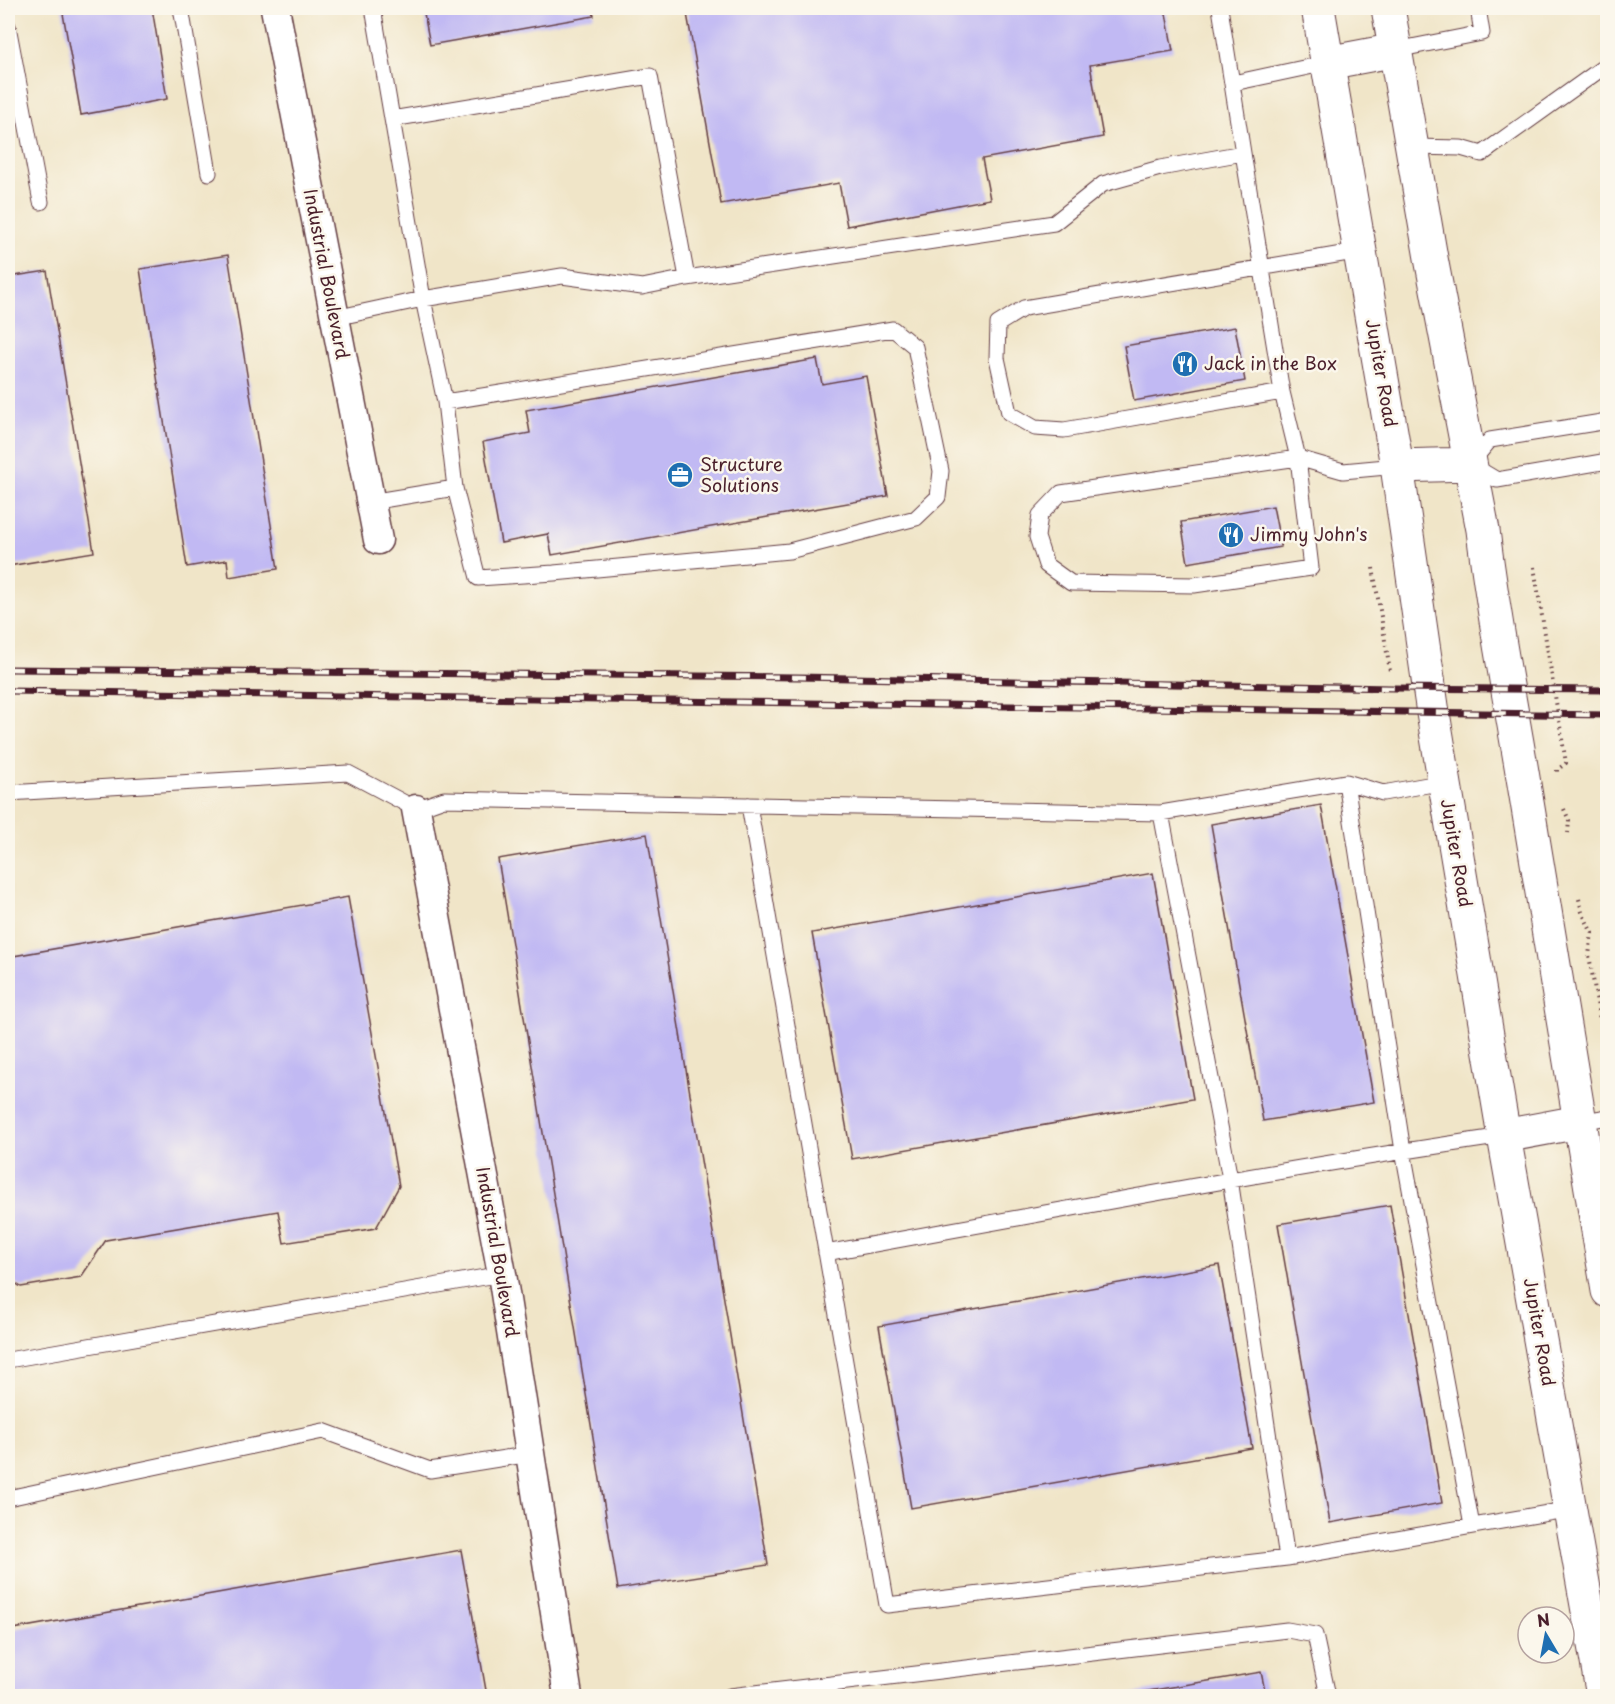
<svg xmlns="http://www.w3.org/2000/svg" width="1615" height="1704" viewBox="0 0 1615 1704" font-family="'Playpen Sans',sans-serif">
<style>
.building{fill:#c1b9f3}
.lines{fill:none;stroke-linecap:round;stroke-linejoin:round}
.lane-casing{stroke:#633d43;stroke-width:17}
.street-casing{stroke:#633d43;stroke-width:31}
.secondary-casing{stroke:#633d43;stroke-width:35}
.path{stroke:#633d43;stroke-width:4;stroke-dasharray:1.5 4.5;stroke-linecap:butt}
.lane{stroke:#fff;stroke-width:15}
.street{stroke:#fff;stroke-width:28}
.secondary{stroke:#fff;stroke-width:33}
.rail-casing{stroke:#4a1f2b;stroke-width:7}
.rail{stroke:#fbf7ec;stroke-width:4.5;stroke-dasharray:14;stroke-linecap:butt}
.labels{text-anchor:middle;stroke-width:5;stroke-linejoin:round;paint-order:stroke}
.street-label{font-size:18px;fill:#4a1f2b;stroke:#fbf7ec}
.poi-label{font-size:18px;fill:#4a1f2b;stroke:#fbf7ec;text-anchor:start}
</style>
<rect width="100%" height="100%" fill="#fbf7ec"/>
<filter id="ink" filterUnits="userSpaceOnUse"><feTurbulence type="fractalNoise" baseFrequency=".0167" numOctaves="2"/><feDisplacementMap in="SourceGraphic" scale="12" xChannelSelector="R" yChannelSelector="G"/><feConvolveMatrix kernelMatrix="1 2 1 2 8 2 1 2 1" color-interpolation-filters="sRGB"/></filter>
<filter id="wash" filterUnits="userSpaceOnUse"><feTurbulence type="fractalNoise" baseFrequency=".008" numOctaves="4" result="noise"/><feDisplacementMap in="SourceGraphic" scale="24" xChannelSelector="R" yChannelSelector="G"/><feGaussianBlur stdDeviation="1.35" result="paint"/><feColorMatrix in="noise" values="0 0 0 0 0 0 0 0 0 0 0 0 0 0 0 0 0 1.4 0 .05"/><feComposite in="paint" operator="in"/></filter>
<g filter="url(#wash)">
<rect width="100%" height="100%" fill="#f0e5c8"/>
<g id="blocks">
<path class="building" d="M62,8H152L167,99L81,115Z
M423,8H592L594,16L430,45Z
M686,8H1165L1173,51L1090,65L1103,137L982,159L990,199L847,226L839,183L721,204Z
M228,255L278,569L229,577L227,560L187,567L140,269Z
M47,271L94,552L8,566V277Z
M1235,327L1245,381L1134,401L1124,346Z
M817,359L822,384L866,376L888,496L552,555L548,534L501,543L483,442L530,433L526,410Z
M1273,506L1281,547L1188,563L1181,522Z
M1321,805L1374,1102L1263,1121L1211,824Z
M647,834L768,1565L618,1589L498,859Z
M1153,873L1193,1099L852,1159L812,933Z
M348,897L399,1186L376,1228L284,1243L278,1211L106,1240L81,1277L21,1287L8,1278V957Z
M1390,1205L1442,1503L1330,1523L1278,1224Z
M1219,1265L1252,1448L911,1508L879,1326Z
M461,1550L487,1696H8V1630Z
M1261,1672L1266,1696H1125V1695Z"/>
</g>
</g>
<g filter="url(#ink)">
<use href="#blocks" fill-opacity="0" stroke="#633d43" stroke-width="1.5"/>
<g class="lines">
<g class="lane-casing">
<path id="lane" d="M181,8L209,173
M373,8L423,299L445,402L455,488L478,578L554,573L789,551L916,518L938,497L941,471L915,347L893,329L445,402
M8,26L41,202
M1396,50L1482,33L1478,8
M1233,83L1327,63
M392,119L650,76L687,278
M1413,147L1461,148L1482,154L1608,64
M1243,153L1282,392
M1360,251L1024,308L998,324L997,358L1009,413L1035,428L1064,430L1282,392L1298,458L1343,471L1397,466
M335,318L423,299L562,276L642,287L687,278L1054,223L1103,184L1160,168L1243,153L1220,8
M1608,421L1490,440L1470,464L1497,480L1608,461
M1298,458L1311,568L1194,585L1071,583L1046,565L1037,537L1040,515L1061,493Z
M370,502L455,488
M1346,782L1383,793L1444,782
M8,793L348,773L416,809L444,799L1161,813L1230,1179L1287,1558L1571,1509
M749,805L887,1605L1287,1558
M1161,813L1346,782L1403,1151L1472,1526
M1579,1122L1608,1117
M826,1253C1052,1212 1277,1169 1504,1136
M8,1360L502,1274
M8,1498L323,1431L430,1470L531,1454
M730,1696L1287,1630L1315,1635L1328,1696"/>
</g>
<g class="street-casing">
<path id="street" d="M275,8L378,540
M416,809L502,1274L568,1696"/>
</g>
<g class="secondary-casing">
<path id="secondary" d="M1318,8L1397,466L1433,713L1504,1136L1603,1696
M1388,8L1431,258L1483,530C1493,617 1511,703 1525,790C1552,957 1579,1124 1608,1291
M1327,63L1396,50
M1397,466L1470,464
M1504,1136L1579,1122"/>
</g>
<path class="path" d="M1534,567L1566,763L1557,770V772
M1373,568L1390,671
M1564,809L1569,820L1568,833
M1579,899L1582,912L1592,933L1589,955L1600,1020L1608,1035"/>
<use href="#lane" class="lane"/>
<use href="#street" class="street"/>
<use href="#secondary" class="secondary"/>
<g class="rail-casing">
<path id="rail" d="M8,669L797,677L1393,688L1608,690
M8,691L1608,715"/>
</g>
<use href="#rail" class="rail"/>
</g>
</g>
<defs>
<g id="restaurant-disc" transform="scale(1.35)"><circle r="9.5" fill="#1f6fb2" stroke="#fbf7ec"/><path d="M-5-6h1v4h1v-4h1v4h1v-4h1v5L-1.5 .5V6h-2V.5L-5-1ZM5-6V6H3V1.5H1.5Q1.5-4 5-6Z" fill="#fff"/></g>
<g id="office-disc" transform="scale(1.35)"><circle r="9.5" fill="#1f6fb2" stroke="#fbf7ec"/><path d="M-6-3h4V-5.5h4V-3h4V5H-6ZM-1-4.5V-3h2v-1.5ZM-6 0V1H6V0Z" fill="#fff"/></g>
</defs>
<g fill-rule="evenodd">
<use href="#restaurant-disc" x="1185" y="364"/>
<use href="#office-disc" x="680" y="475"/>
<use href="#restaurant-disc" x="1231" y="535"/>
</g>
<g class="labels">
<g class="street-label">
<text transform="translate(326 274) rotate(79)" y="6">Industrial Boulevard</text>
<text transform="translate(1381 373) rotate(80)" y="6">Jupiter Road</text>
<text transform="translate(1456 853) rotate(80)" y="6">Jupiter Road</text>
<text transform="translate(497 1252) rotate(80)" y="6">Industrial Boulevard</text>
<text transform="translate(1539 1332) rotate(80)" y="6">Jupiter Road</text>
</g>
<g class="poi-label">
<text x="1204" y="370">Jack in the Box</text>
<text x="700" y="471">Structure<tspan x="700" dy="21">Solutions</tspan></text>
<text x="1250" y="541">Jimmy John's</text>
</g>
</g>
<rect width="1615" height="1704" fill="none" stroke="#fbf7ec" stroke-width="30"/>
<g transform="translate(1546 1635) rotate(350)"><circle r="28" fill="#fbf7ec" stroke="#b4a19f" stroke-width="1.5"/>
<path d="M0-4.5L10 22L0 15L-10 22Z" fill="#1f6fb2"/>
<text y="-9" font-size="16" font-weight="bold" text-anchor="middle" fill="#4a1f2b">N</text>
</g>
</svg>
